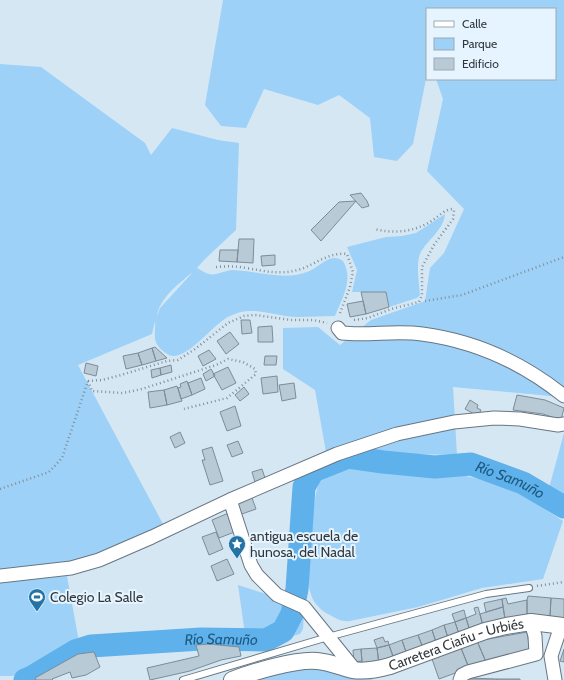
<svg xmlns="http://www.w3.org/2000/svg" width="564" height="680" viewBox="0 0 564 680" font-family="Cabin,sans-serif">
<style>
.green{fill:#9dd1f8;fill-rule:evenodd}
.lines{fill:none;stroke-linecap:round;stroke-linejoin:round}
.river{stroke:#5eb1eb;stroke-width:23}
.building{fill:#b9cad7;stroke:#7c8c98}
.service-casing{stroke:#677682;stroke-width:8}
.minor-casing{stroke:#677682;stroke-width:15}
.tertiary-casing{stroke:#677682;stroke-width:18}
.path{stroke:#838f98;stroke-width:2.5;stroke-dasharray:1 3;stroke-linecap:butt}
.service{stroke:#fff;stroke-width:6}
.minor{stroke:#fff;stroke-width:13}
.tertiary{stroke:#fff;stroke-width:16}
.labels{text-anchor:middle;stroke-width:4;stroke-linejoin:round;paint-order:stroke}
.poi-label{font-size:14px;fill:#31383d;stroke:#e6f4ff;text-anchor:start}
.street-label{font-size:14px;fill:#31383d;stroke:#e6f4ff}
.water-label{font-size:15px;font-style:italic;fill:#1d5a81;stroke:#e6f4ff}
</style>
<rect width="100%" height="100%" fill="#d6e7f4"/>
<path class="green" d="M223,0H564V403L561,397L453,387L457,455L326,452L315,390L283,369V328L318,327L340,345L371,320L425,301L430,268L444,253L464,209L427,171L443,99L436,79H555V9H427V74L413,144L397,161L374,157L370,118L339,95L318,105L264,89L246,128L221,126L205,105Z
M0,64L41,67L145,143L151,155L172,128L218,140L239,143L236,230L205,259L197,268C201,270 205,273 209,274C216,276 225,270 233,270C258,271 282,281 307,272C319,268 330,251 343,261C354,279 342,299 335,316C323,316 311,317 298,317C275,317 252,304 230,316C214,323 191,356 173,356C169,356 166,353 163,351C151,341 156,333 155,321L152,334L78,365L163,524L132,543L85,560L0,572ZM193,272L160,308L157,316C159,299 179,283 193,272Z
M445,214C444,230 426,241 420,254C416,263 419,284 420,295L417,298L389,307L386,292H352L357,270L347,247L386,237L402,236L416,233Z
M564,433V495L549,488Z
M347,465L413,474L462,475L496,483L522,494L563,521L543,579L482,588L418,607L350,621C342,622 337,619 330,615C325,613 320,609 316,604C302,587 309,541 312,521C314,509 315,489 321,479C326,471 338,469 347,465Z
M67,576L79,642L67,646L13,676H0V582Z
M238,585L269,595L286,602L304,615L303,629L300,634L293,636L281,635L275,628C265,633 256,639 245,634Z
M288,666L363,672L373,680H249Z"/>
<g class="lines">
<path class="river" id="s1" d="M25,680L30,678L75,651L91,646L201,639L266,640L283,631L292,614L297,589L304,487L313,471L348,457L383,462L435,467L471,464L523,483L564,507"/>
</g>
<path class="building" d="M361,193L367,201L369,206L362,208L350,195Z
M356,201L321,241L311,230L339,202Z
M239,239H254L253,263L237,262Z
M220,250H238L237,262L219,261Z
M275,255V265L262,266L261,256Z
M361,292H386L389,307L366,314Z
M363,301L366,314L350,317L347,304Z
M241,320H250L252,333L242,334Z
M272,326L273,342H258V327Z
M230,332L239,344L226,354L217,341Z
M155,347L167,358L156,361L152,348Z
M152,348L156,361L142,365L138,353Z
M209,350L216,359L203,366L198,356Z
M138,353L142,365L126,369L123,356Z
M265,356H277L276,365H264Z
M86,363L98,366L96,376L84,373Z
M171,365L172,372L161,375L160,368Z
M228,367L236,383L222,390L213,374Z
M160,368L161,375L152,378L151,370Z
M211,369L215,376L206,381L203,374Z
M277,376L278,392L263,394L261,378Z
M201,378L205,389L192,395L188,383Z
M187,381L192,395L181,399L178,388L181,387L180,384Z
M294,383L296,398L282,401L279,385Z
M177,386L182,401L167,405L164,390Z
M244,387L249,394L240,401L235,395Z
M164,390L167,405L150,408L148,392Z
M517,395L545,400L564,408L561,420L543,414L513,410Z
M470,400L478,405L477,408L481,410L478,416L465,409Z
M235,406L241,426L227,431L220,412Z
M180,432L185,443L175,448L170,437Z
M238,441L243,453L232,457L227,445Z
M212,447L223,481L210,485L202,460H205L202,450Z
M262,469L265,478L255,482L252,472Z
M252,498L256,509L239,515L235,504Z
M231,512L237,531L219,538L212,520Z
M216,532L223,549L209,555L202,537Z
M227,559L234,574L217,581L211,566Z
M528,596L551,598L550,617L527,615V600Z
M506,598L508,604L527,600V615L505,619L502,599Z
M551,598L564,599V618L550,617Z
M502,599L503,607L486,612L484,603Z
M478,607L483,626L470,631L466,618L476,614L474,608Z
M503,607L505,619L483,626L480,614Z
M464,610L466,618L455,622L452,614Z
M466,618L470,631L459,634L455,622Z
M455,622L459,634L448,638L444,625Z
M444,625L448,638L436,642L432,630Z
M432,630L436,642L423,648L418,635Z
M527,632L530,650L486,662L477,641Z
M418,635L423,648L407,655L402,640Z
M383,637L385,642L388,641L389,645L377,648L374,640Z
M402,640L407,655L394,659L389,645Z
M477,641L486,662L469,668L461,648Z
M209,644L239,647L241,656L221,660L190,671L150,680L147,668L199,656L196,645Z
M389,645L394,659L379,665L377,648Z
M377,648L379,663H362L361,649Z
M461,648L469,668L439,679L432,659Z
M361,649L362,661L354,662L353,650Z
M564,649V662L560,661Z
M94,652L100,667L86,675L72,678L70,672L52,679L53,680H36L35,678L78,654Z
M467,678L497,679V680H467Z
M497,679H520V680H497Z"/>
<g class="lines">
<g class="service-casing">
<path id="service" d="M183,680L328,637L486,594L529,588"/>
</g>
<g class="minor-casing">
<path id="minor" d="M338,328L342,333C369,336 396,330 422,334C475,341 523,363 564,396
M230,500L251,565L257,575L277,595L304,607L355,670
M0,576L71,568L99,560L152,537L230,500L337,454L397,434L454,422L494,418L520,419L558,425L564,424
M460,680L462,675L468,672L536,654L535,636L531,622
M555,680L551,656L561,626"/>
</g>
<g class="tertiary-casing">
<g id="tertiary">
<path id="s2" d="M232,680C252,672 296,659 317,661C329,662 341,667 353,670C365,672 379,669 390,666L485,631L506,626L531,622L564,626"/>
</g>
</g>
<path class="path" d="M216,267C226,266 236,266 246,268C266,271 277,275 298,270C315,265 328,252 347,254L353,272L350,287L339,316
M425,301L462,295L564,257
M354,320L368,318L391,309L419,302L422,295V267L434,245L453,219L454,210L452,209C444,210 439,216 433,220C415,232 395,234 374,229
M88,381L92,391L123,393L142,389L216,365L228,359L243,362L255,369L256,374L227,398L184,409
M88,381L102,380L121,375L167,361L178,360L195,349L228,323L244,316L255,315L291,320H313L327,323
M0,489L49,472L62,458L88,381
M537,586L564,582"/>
<use href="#service" class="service"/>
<use href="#minor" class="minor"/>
<use href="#tertiary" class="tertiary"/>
</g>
<defs>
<g id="sight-pin" transform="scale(0.9)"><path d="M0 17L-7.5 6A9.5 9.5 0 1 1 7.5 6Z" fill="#2473a5" stroke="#e6f4ff"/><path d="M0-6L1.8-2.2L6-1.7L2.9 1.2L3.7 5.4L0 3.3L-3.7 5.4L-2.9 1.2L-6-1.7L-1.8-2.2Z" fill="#fff"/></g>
<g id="stadium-pin" transform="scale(0.9)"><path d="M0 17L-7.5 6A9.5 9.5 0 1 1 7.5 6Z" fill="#2473a5" stroke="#e6f4ff"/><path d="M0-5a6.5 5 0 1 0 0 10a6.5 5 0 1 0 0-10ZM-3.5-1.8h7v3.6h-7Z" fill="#fff"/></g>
</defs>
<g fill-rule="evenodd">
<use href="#sight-pin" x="237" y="544"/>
<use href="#stadium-pin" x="37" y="597"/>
</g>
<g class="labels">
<g class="poi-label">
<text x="250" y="541">antigua escuela de<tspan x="250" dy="16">hunosa, del Nadal</tspan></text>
<text x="50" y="602">Colegio La Salle</text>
</g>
<g class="street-label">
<text dy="5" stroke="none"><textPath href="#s2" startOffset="232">Carretera Ciañu - Urbiés</textPath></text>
</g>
<g class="water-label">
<text dy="5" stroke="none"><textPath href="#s1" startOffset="638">Río Samuño</textPath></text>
<text dy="5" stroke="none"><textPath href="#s1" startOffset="205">Río Samuño</textPath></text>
</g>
</g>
<rect x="426" y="8" width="130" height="72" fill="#e6f4ff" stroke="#9ea9b1"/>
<rect x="434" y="21" width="20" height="6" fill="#ffffff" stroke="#9ea9b1"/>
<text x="462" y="28" font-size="12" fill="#31383d">Calle</text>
<rect x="434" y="38" width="20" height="12" fill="#9dd1f8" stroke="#9ea9b1"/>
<text x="462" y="48" font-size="12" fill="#31383d">Parque</text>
<rect x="434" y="58" width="20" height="12" fill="#b9cad7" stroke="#9ea9b1"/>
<text x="462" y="68" font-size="12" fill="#31383d">Edificio</text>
</svg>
